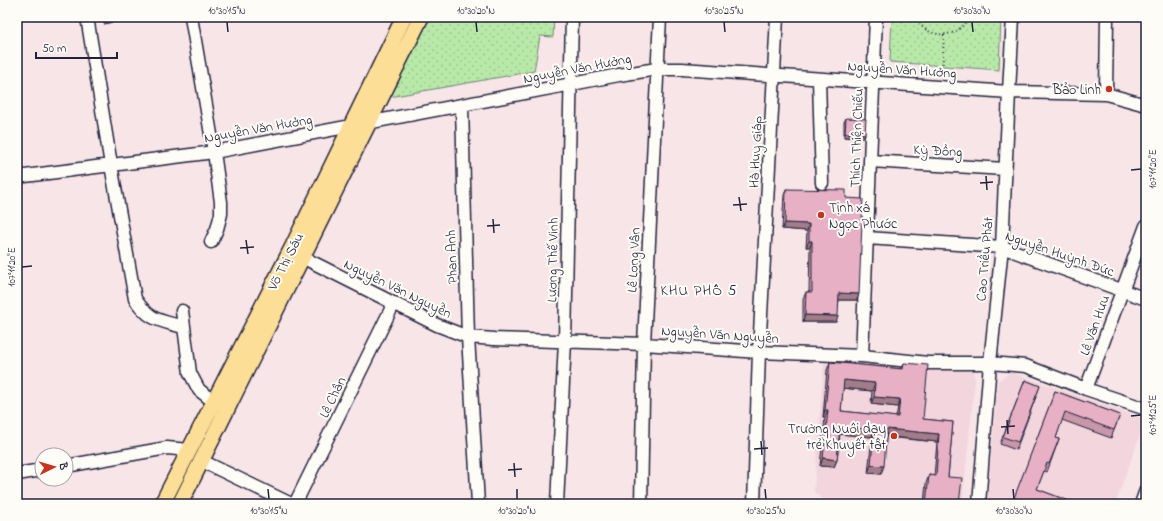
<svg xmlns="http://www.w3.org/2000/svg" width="1163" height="521" viewBox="0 0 1163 521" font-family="'Indie Flower',sans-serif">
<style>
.built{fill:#f2d5dd}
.green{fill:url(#green-dots);stroke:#6d8672}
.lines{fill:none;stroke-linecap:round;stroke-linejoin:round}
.minor-casing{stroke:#22223b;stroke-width:15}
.major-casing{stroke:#22223b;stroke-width:18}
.path{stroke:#22223b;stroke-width:2;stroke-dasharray:1 3;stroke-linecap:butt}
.minor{stroke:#fdfcf7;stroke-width:12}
.major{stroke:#fdde96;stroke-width:15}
.wall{fill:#c897a9;stroke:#22223b;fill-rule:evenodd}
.shaded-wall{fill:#a27b89;stroke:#22223b}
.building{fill:#e8b0c4;stroke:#22223b;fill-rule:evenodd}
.ticks{fill:none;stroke:#22223b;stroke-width:1.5}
.poi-dot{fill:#c8321e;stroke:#fdfcf7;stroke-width:1.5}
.labels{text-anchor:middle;stroke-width:4;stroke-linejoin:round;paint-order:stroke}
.street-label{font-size:14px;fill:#22223b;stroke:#fdfcf7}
.poi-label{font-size:14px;fill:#22223b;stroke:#fdfcf7;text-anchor:end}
.neighbourhood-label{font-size:15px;letter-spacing:1px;fill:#22223b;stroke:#fdfcf7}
.neatline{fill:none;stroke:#22223b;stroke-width:1.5}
.ticks-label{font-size:10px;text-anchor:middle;fill:#22223b}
</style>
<defs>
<pattern id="green-dots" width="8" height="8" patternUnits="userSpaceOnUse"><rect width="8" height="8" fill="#b8e9a9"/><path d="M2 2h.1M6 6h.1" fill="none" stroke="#9ec892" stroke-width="1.8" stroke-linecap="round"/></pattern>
</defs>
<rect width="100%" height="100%" fill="#f7e5e8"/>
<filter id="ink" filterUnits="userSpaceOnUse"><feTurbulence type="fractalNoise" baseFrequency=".025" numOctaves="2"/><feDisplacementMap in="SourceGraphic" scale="8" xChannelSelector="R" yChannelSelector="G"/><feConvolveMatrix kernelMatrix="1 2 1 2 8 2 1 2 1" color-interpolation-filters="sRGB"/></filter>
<g filter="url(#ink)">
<path class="built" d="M824,361L973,371L975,380L962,504H829L814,492Z
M1011,372L1139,417L1145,421L1115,504H987L998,381Z"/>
<path class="green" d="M427,17H554L553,37L540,36L534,71L384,98Z
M892,17H1001L999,70L890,62Z"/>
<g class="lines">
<g class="minor-casing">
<path id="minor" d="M87,17L111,165L135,299C150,321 159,320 183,327
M191,17L214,152L221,202V214L217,229L211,242
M819,79L822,183
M1106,94L1107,17
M462,106L468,337L478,504
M870,161L1005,169
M17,177L214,152L619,75L657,69H682L1009,92L1106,94L1146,105
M867,238L1002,247L1146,299
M302,257L437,325L468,337L494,339L644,344L759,352L862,356L928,363H990L1026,366L1086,389L1146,409
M182,311L190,373L199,390L213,401
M862,356L876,17
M1086,389L1146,226
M202,461L291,504
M66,466L167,448L189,450
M17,474L42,470
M295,504L394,303
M557,504L565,341L572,17
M641,504L644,344L660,17
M754,504L759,352L777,17
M979,504L990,363L1002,247L1009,92L1013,17
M1141,504L1146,490"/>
</g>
<g class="major-casing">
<path id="major" d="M162,504L293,246L404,17
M180,504L421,17"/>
</g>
<path class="path" d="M915,17C922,33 944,40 959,29C963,26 966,22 969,17
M942,76L944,35"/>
<use href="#minor" class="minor"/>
<use href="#major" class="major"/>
</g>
<path class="wall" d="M103,17H132L104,24Z
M846,118L864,138L844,137V122Z
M786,189L846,198L857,300H839L836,322H803V299L806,292H809L810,247H806L807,231L782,229L784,195Z
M830,362L902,369L904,363L923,419L953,422L948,477L959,504H924L926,483L929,475L934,476L937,442L886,437L881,474L868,473L872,437L840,434L837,460L834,467L820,466L825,417H823L827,370ZM843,388L872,391L871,404L898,407L896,417L841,411Z
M1025,380L1040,386L1016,450L1000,444Z
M1055,391L1120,415L1111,438L1062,420L1056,438L1059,439L1047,472L1044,471L1037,489L1077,504H1012Z"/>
<path class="shaded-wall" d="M109,17H132L104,24L106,18Z
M845,133L865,134L864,138L844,137Z
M785,223L809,224L807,231L782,229Z
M809,241H812L810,247H806Z
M839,293L859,294L857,300H837Z
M805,315L838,316L836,322H803Z
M844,380L875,383L872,391L841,388Z
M874,397L900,399L898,407L871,404Z
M825,410H828L825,417H823Z
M840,426L874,430L872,437L837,434Z
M887,429L939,434L937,442L884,436Z
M823,458L837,460L834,467L820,466Z
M871,465L884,466L881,474L868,473Z"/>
<path class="building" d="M846,118L866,119L865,134L845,133Z
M786,189L846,190V198L863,199L859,294L839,293L838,316L805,315L806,292H812V241H809V224L785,223Z
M830,362L903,369L904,363L928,365L923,419L953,422L948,477L962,478L959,504H926L929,475L936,476L939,434L887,429L884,466L871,465L874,430L840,426L837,460L823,458L828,410H825ZM844,380L875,383L874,397L900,399L898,417L841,411Z
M1025,380L1040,386L1018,442L1003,437Z
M1055,391L1120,415L1114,430L1065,412L1056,438L1059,439L1049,464L1047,463L1037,489L1077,504H1032L1014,498Z"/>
</g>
<path class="ticks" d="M227,22L228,32M476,22L477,32M724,22L725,32M972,22L973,32M1131,170L1141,169M986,176L987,190M980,183L993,182M739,197L741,211M733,205L747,204M493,219L494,233M487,226L500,225M246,240L248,254M240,248L254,247M22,267L32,266M1131,416L1141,415M1007,420L1008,434M1001,427L1015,426M761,441L762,455M754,449L768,448M514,463L515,477M508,470L522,469M268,489L269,499M517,489V499M765,489L766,499M1013,489L1014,499"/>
<g class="poi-dot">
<circle cx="1109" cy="89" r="4"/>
<circle cx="821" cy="215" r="4"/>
<circle cx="894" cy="436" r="4"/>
</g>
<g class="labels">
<g class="street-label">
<text transform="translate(577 68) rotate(-11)" y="5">Nguyễn Văn Hưởng</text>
<text transform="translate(902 69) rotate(4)" y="5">Nguyễn Văn Hưởng</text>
<text transform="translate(258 128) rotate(-10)" y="5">Nguyễn Văn Hưởng</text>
<text transform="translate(856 138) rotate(-88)" y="5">Thích Thiện Chiếu</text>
<text transform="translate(938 150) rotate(3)" y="5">Kỳ Đồng</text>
<text transform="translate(755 152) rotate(-87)" y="5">Hà Huy Giáp</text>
<text transform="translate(1060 253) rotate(19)" y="5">Nguyễn Huỳnh Đức</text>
<text transform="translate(451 257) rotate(-92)" y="5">Phan Anh</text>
<text transform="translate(984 259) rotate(-85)" y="5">Cao Triều Phát</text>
<text transform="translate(552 260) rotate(-89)" y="5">Lương Thế Vinh</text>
<text transform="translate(633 260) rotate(-87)" y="5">Lê Long Vân</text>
<text transform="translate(285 261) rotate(-63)" y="5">Võ Thị Sáu</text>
<text transform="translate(398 288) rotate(26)" y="5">Nguyễn Văn Nguyễn</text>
<text transform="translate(1094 325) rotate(-70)" y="5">Lê Văn Hưu</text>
<text transform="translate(720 334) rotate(4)" y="5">Nguyễn Văn Nguyễn</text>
<text transform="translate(332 397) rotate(-64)" y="5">Lê Chân</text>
</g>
<g class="poi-label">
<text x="1101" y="94">Bảo Linh</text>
<text x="829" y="212" text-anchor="start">Tịnh xá<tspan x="829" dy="16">Ngọc Phước</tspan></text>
<text x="886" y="433">Trường Nuôi dạy<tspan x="886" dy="16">trẻ Khuyết tật</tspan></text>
</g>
<g class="neighbourhood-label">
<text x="699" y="295">KHU PHỐ 5</text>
</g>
</g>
<rect width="1163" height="521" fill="none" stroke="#fdfcf7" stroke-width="44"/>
<g transform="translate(54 467) rotate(85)"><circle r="19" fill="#fdfcf7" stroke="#a5a5ac"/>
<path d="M0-3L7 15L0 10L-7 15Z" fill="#c8321e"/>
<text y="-6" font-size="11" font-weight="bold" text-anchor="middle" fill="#22223b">B</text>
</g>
<path d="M36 52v6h81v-6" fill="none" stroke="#22223b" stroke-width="2"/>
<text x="42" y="52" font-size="12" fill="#22223b" stroke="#fdfcf7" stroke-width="3" paint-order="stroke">50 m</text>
<rect x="22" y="22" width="1119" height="477" class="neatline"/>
<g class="ticks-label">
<text x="227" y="14">10°30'15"N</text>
<text x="476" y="14">10°30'20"N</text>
<text x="724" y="14">10°30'25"N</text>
<text x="972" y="14">10°30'30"N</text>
<text transform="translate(1152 169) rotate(-90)" y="4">107°11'20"E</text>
<text transform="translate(11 267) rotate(-90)" y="4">107°11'20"E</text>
<text transform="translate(1152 415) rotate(-90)" y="4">107°11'25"E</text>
<text x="269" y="514">10°30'15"N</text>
<text x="517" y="514">10°30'20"N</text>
<text x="766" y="514">10°30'25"N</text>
<text x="1014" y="514">10°30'30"N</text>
</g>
</svg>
